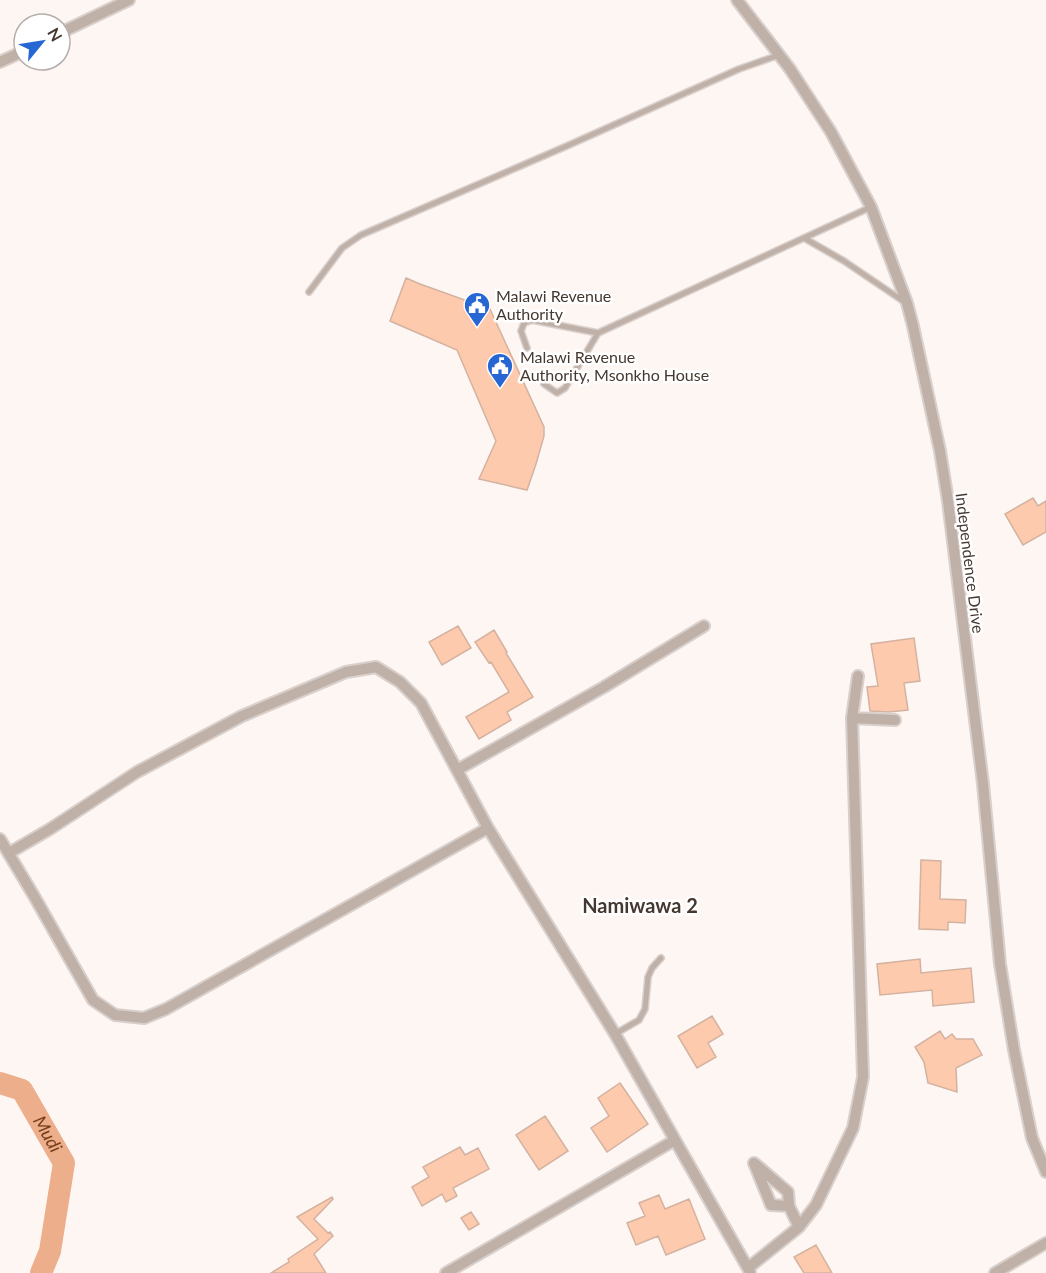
<svg xmlns="http://www.w3.org/2000/svg" width="1046" height="1273" viewBox="0 0 1046 1273" font-family="Lato,sans-serif">
<style>
.lines{fill:none;stroke-linecap:round;stroke-linejoin:round}
.river{stroke:#edae8c;stroke-width:22}
.building{fill:#fecaae;stroke:#d3b2a0;stroke-width:1.5}
.lane-casing{stroke:#d9d0cc;stroke-width:8}
.street-casing{stroke:#d9d0cc;stroke-width:14}
.lane{stroke:#bfb0a8;stroke-width:5}
.street{stroke:#bfb0a8;stroke-width:10}
.labels{text-anchor:middle;stroke-width:5;stroke-linejoin:round;paint-order:stroke}
.poi-label{font-size:16px;fill:#453830;stroke:#fff;text-anchor:start}
.street-label{font-size:16px;fill:#453830;stroke:#fff}
.water-label{font-size:18px;font-style:italic;fill:#763d18;stroke:#fff}
.quarter-label{font-size:20px;font-weight:bold;fill:#453830;stroke:#fff}
</style>
<rect width="100%" height="100%" fill="#fef6f3"/>
<g class="lines">
<path class="river" id="s1" d="M0,1083L22,1090L64,1163L50,1251L41,1273"/>
</g>
<path class="building" d="M406,278L420,284L490,309L544,427V436L536,464L527,490L479,479L496,441L457,350L390,321Z
M1033,498L1038,506L1046,501V532L1023,545L1005,514Z
M458,626L471,648L442,665L429,642Z
M494,630L507,652L506,653L533,697L507,712L511,720L479,739L466,717L509,692L491,662L489,663L475,642Z
M914,638L920,681L904,683L908,710L889,712L870,711L867,687L878,686L871,644Z
M921,860L941,861L940,899L966,900L965,923L948,922V930L919,929Z
M920,959L921,973L971,968L974,1002L933,1006L932,990L880,995L877,964Z
M712,1016L723,1034L708,1043L716,1057L697,1068L678,1036Z
M940,1031L945,1039L952,1034L956,1039H973L982,1055L956,1068L957,1092L928,1083L924,1062L915,1047Z
M620,1083L648,1124L607,1152L591,1128L609,1116L598,1098Z
M545,1116L568,1151L539,1170L516,1135Z
M460,1147L465,1155L478,1148L489,1169L453,1188L457,1196L446,1202L442,1194L422,1206L412,1187L429,1177L423,1167Z
M659,1195L665,1209L689,1199L705,1239L666,1255L658,1236L636,1245L627,1223L645,1216L639,1203Z
M332,1197L333,1199L314,1219L328,1233L330,1232L333,1236L314,1254L326,1273H271L289,1262L288,1259L318,1239L297,1217Z
M471,1212L479,1224L469,1230L461,1218Z
M816,1245L832,1273H804L794,1257Z"/>
<g class="lines">
<g class="lane-casing">
<path id="lane" d="M804,238L844,261L906,303
M309,292L342,248L361,235L569,145L739,69L779,55
M598,333L871,207
M527,348L521,331L524,323L532,320L598,333L565,388L557,393L544,384
M615,1034L639,1020L645,1009L648,977L652,968L661,958"/>
</g>
<g class="street-casing">
<path id="street" d="M737,0L790,69L831,132L871,207L907,303L913,326L940,451L948,501L983,784L1000,964L1014,1050L1032,1138L1046,1172
M60,33L129,0
M0,62L24,51
M858,676L852,718L895,720
M457,770L604,687L704,626
M0,839L34,896L93,1000L115,1015L144,1018L166,1009L488,828L615,1034L675,1140
M9,853L50,829L137,772L242,716L346,672L376,667L400,682L421,703L488,828
M789,1206L771,1205L754,1163L788,1192L789,1206L799,1227
M748,1268L799,1227L816,1205L853,1128L863,1077L852,718
M446,1273L675,1140L750,1272
M995,1273L1046,1243"/>
</g>
<use href="#lane" class="lane"/>
<use href="#street" class="street"/>
</g>
<defs>
<g id="civic-pin" transform="scale(1.35)"><path d="M0 17L-7.5 6A9.5 9.5 0 1 1 7.5 6Z" fill="#2667d4" stroke="#fff"/><path d="M-.6-6.5H3V-4.5H.6V-3L4-1V1h2V6H-6V1h2V-1L-.6-3ZM-1.2 2.5V6h2.4V2.5Z" fill="#fff"/></g>
</defs>
<g fill-rule="evenodd">
<use href="#civic-pin" x="477" y="305"/>
<use href="#civic-pin" x="500" y="366"/>
</g>
<g class="labels">
<g class="poi-label">
<text x="496" y="302">Malawi Revenue<tspan x="496" dy="18">Authority</tspan></text>
<text x="520" y="363">Malawi Revenue<tspan x="520" dy="18">Authority, Msonkho House</tspan></text>
</g>
<g class="street-label">
<text transform="translate(970 563) rotate(83)" y="6">Independence Drive</text>
</g>
<g class="water-label">
<text dy="6" stroke="none"><textPath href="#s1" startOffset="74">Mudi</textPath></text>
</g>
<g class="quarter-label">
<text x="640" y="913">Namiwawa 2</text>
</g>
</g>
<g transform="translate(42 42) rotate(60)"><circle r="28" fill="#ffffff" stroke="#b5afac" stroke-width="1.5"/>
<path d="M0-4.5L10 22L0 15L-10 22Z" fill="#2667d4"/>
<text y="-9" font-size="16" font-weight="bold" text-anchor="middle" fill="#453830">N</text>
</g>
</svg>
